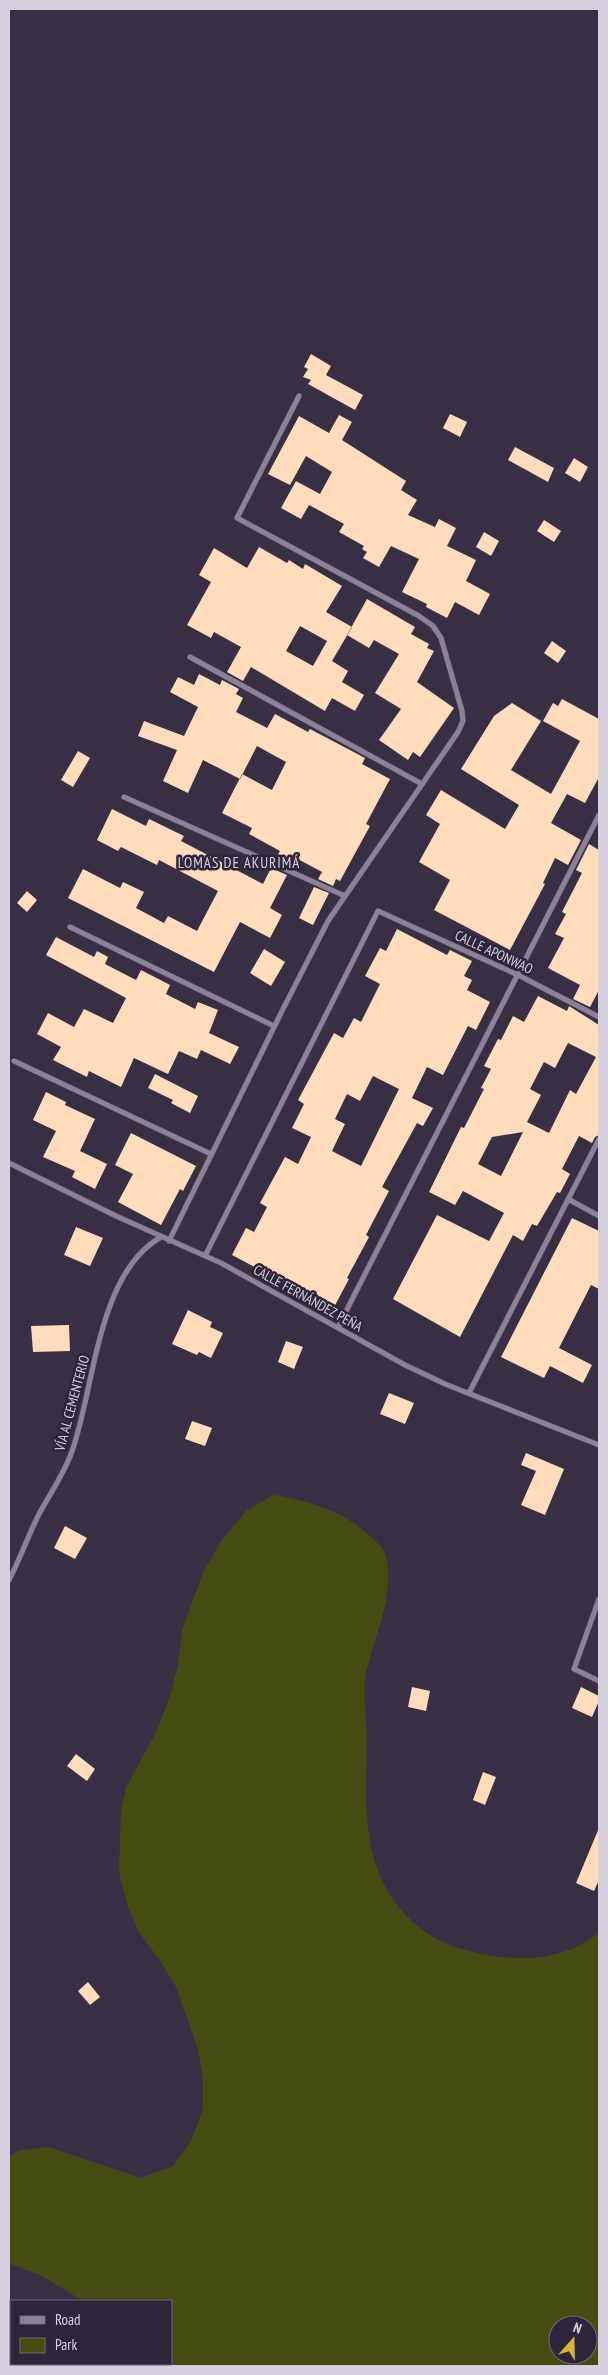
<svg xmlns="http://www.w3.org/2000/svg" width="608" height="2375" viewBox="0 0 608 2375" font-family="'PT Sans Narrow',sans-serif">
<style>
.green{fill:#454c11;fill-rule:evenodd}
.building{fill:#fedcbc;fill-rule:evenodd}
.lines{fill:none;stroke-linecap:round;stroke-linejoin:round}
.minor-casing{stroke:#534b5c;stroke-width:6}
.minor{stroke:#8c8199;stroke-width:5}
.labels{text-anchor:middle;stroke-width:5;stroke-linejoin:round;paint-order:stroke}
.street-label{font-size:14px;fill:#d6d0de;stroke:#2f253a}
.neighbourhood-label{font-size:15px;letter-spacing:1px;fill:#d6d0de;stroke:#2f253a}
</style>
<rect width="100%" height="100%" fill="#392f44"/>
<path class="green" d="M273,1495C309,1501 345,1511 372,1538C375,1541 382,1546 384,1551C398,1588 374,1637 366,1673C362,1696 367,1719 367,1741C366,1801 360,1863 402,1911C417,1928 436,1941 458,1948C493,1959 534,1963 569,1950C580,1946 590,1939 599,1933V2366H134L133,2364H171V2301H83L42,2276L9,2263V2156L18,2151L48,2147L141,2178L173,2166L191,2141L203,2109V2079L198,2049L176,1987L159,1959L138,1931L127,1904L119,1872L121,1812L126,1788L157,1730L170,1696L178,1664L182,1631L203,1572L222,1540L246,1511ZM558,2325H588V2355H558Z"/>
<path class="building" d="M311,354L331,366L326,375L363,395L355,410L308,384L311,380L303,377L308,369L304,367Z
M450,414L467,422L460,437L443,428Z
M339,415L352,422L342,440L406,481L401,490L417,500L408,515L435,527L439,519L456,528L447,546L476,560L466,581L490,594L479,615L455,602L447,618L426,607L427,604L402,592L419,559L391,546L379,567L363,558L367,552L362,549L364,546L339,532L344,524L309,505L301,519L281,508L296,481L320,494L332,472L306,456L290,485L268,474L299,416L329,433Z
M515,447L554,468L548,482L508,460Z
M574,458L588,467L580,482L565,473Z
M544,520L561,531L554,542L537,531Z
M484,532L499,541L491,556L476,547Z
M259,547L287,563L289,560L303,569L305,564L342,586L326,612L352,627L332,661L348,671L342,682L364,695L355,711L332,698L325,711L251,667L243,681L227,672L241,647L214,632L211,638L187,625L211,582L199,575L214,548L247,568ZM300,626L327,641L313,666L286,651Z
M367,599L415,627L411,634L429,644L427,648L434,651L417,682L454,708L420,757L413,752L408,760L379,740L401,709L375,693L399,654L374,640L369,648L347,635Z
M552,641L566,651L558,663L544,653Z
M199,674L220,685L222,680L239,689L236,694L243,698L236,712L267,728L275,714L308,732L310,729L365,758L362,764L390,779L366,824L370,826L340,881L336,879L333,886L318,879L322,872L296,858L292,867L275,860L280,851L249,834L252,828L222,813L242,774L272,790L286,762L257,746L240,779L203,760L188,793L163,781L177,750L138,736L144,721L184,736L198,707L170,692L178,677L194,685Z
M562,699L599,719V777L585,803L567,794L551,823L581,840L568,865L555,858L543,883L545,884L510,950L434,910L450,880L419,862L440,824L426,815L441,790L505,829L519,805L461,769L494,716L512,703L541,721L511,770L551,794L580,741L543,721L553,703L558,706Z
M78,751L90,758L73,787L61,780Z
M112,809L146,826L149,819L184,836L181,841L263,884L271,868L287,875L270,908L282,915L270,938L240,922L214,972L68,898L83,869L120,888L123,882L144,892L136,908L164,923L168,916L197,931L218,891L159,860L157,865L121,847L118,851L97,840Z
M589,844L599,850V990L590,1007L573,999L580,985L548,968L564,938L555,934L566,914L562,912L582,873L576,870Z
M314,887L329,893L313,925L299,918Z
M27,891L37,900L27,912L17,903Z
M397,929L447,955L450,950L472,961L464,976L472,980L467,990L490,1002L476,1030L468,1026L443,1075L427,1067L412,1098L433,1108L423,1126L417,1123L382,1187L389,1191L366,1235L369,1237L347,1278L349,1279L333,1309L232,1255L246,1228L254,1232L267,1207L260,1203L285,1157L298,1164L311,1137L292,1128L304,1104L298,1100L334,1033L343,1038L354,1018L361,1022L380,984L365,976L380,948L386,951ZM373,1076L399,1089L361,1166L332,1151L345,1124L335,1119L347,1094L360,1101Z
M56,937L94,957L97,951L108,957L105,964L136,980L141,970L170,985L166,994L195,1009L198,1002L218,1010L209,1033L239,1047L230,1064L201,1050L197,1059L179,1051L168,1074L134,1058L121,1087L89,1071L87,1077L53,1060L61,1047L37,1034L48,1013L74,1027L84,1009L113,1023L126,998L46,955Z
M264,949L285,962L271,986L250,973Z
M538,996L567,1011L569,1006L599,1025V1135L595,1137L592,1143L579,1136L562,1169L570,1174L560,1193L557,1192L537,1226L532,1224L523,1241L513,1235L460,1337L393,1299L437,1215L489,1241L504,1213L463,1191L455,1205L429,1192L461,1127L464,1128L484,1089L481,1088L491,1069L484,1066L498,1039L501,1040L513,1016L524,1022ZM568,1043L596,1057L576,1094L570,1090L549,1133L527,1122L541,1095L530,1089L544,1062L555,1068ZM523,1132L501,1176L478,1164L492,1137Z
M155,1074L198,1096L190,1113L171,1103L173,1100L148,1088Z
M46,1092L66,1102L65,1105L95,1119L80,1151L107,1164L95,1189L72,1177L75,1171L43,1157L56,1131L33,1120Z
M131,1133L196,1166L183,1191L180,1189L161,1225L118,1202L133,1174L115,1165Z
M572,1218L599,1231V1289L591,1285L559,1348L592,1365L583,1383L550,1366L544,1378L501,1357Z
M76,1227L103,1238L90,1266L64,1255Z
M188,1310L212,1322L210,1327L223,1333L211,1358L199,1352L197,1355L172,1344Z
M69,1325L70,1351L33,1352L31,1326Z
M286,1341L303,1347L294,1369L278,1362Z
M389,1393L414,1403L405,1424L380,1414Z
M192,1421L212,1428L205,1446L185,1439Z
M526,1453L564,1469L545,1515L521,1505L536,1471L521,1465Z
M65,1526L87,1538L75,1559L54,1548Z
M412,1687L430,1691L426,1711L408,1707Z
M581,1687L599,1696V1701L592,1717L572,1708Z
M76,1754L95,1769L87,1781L67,1766Z
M483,1772L496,1777L485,1805L473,1800Z
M599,1828V1880L594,1891L576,1883Z
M88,1982L100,1997L90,2005L78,1991Z"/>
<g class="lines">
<g class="minor-casing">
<path id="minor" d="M190,657L422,784
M124,797L345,896
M70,927L274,1026
M14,1061L211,1154
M9,1163L116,1216L221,1263L405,1365L445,1384L599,1445
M568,1199L599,1216
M169,1241L282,1011L328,921L458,732L463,721L462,711L441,638L433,626L419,616L237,518L299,396
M205,1256L378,911L518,975L599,1017
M338,1327L599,815
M469,1393L599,1139
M9,1580C20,1559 28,1536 39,1514C50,1494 63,1475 71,1454C95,1390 96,1274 161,1237
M599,1599L574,1669L599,1681"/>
</g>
<use href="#minor" class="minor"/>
</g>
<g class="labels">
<g class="street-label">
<text transform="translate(494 952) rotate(25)" y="5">CALLE APONWAO</text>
<text transform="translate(308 1298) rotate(29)" y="5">CALLE FERNÁNDEZ PEÑA</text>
<text transform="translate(72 1403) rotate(-75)" y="5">VÍA AL CEMENTERIO</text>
</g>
<g class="neighbourhood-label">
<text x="239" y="868">LOMAS DE AKURIMÁ</text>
</g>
</g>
<rect width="608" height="2375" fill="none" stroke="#d6d0de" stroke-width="20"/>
<rect x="10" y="2300" width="162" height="65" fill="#2f253a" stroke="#72697c"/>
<rect x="20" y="2316" width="25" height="8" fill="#8c8199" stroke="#72697c"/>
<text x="55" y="2325" font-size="15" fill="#d6d0de">Road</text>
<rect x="20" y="2338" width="25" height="15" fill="#454c11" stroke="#72697c"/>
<text x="55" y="2350" font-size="15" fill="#d6d0de">Park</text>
<g transform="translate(573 2340) rotate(20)"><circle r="24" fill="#2f253a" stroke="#72697c"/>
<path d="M0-4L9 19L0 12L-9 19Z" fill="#d5b535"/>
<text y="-8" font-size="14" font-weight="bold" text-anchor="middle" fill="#d6d0de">N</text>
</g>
</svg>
